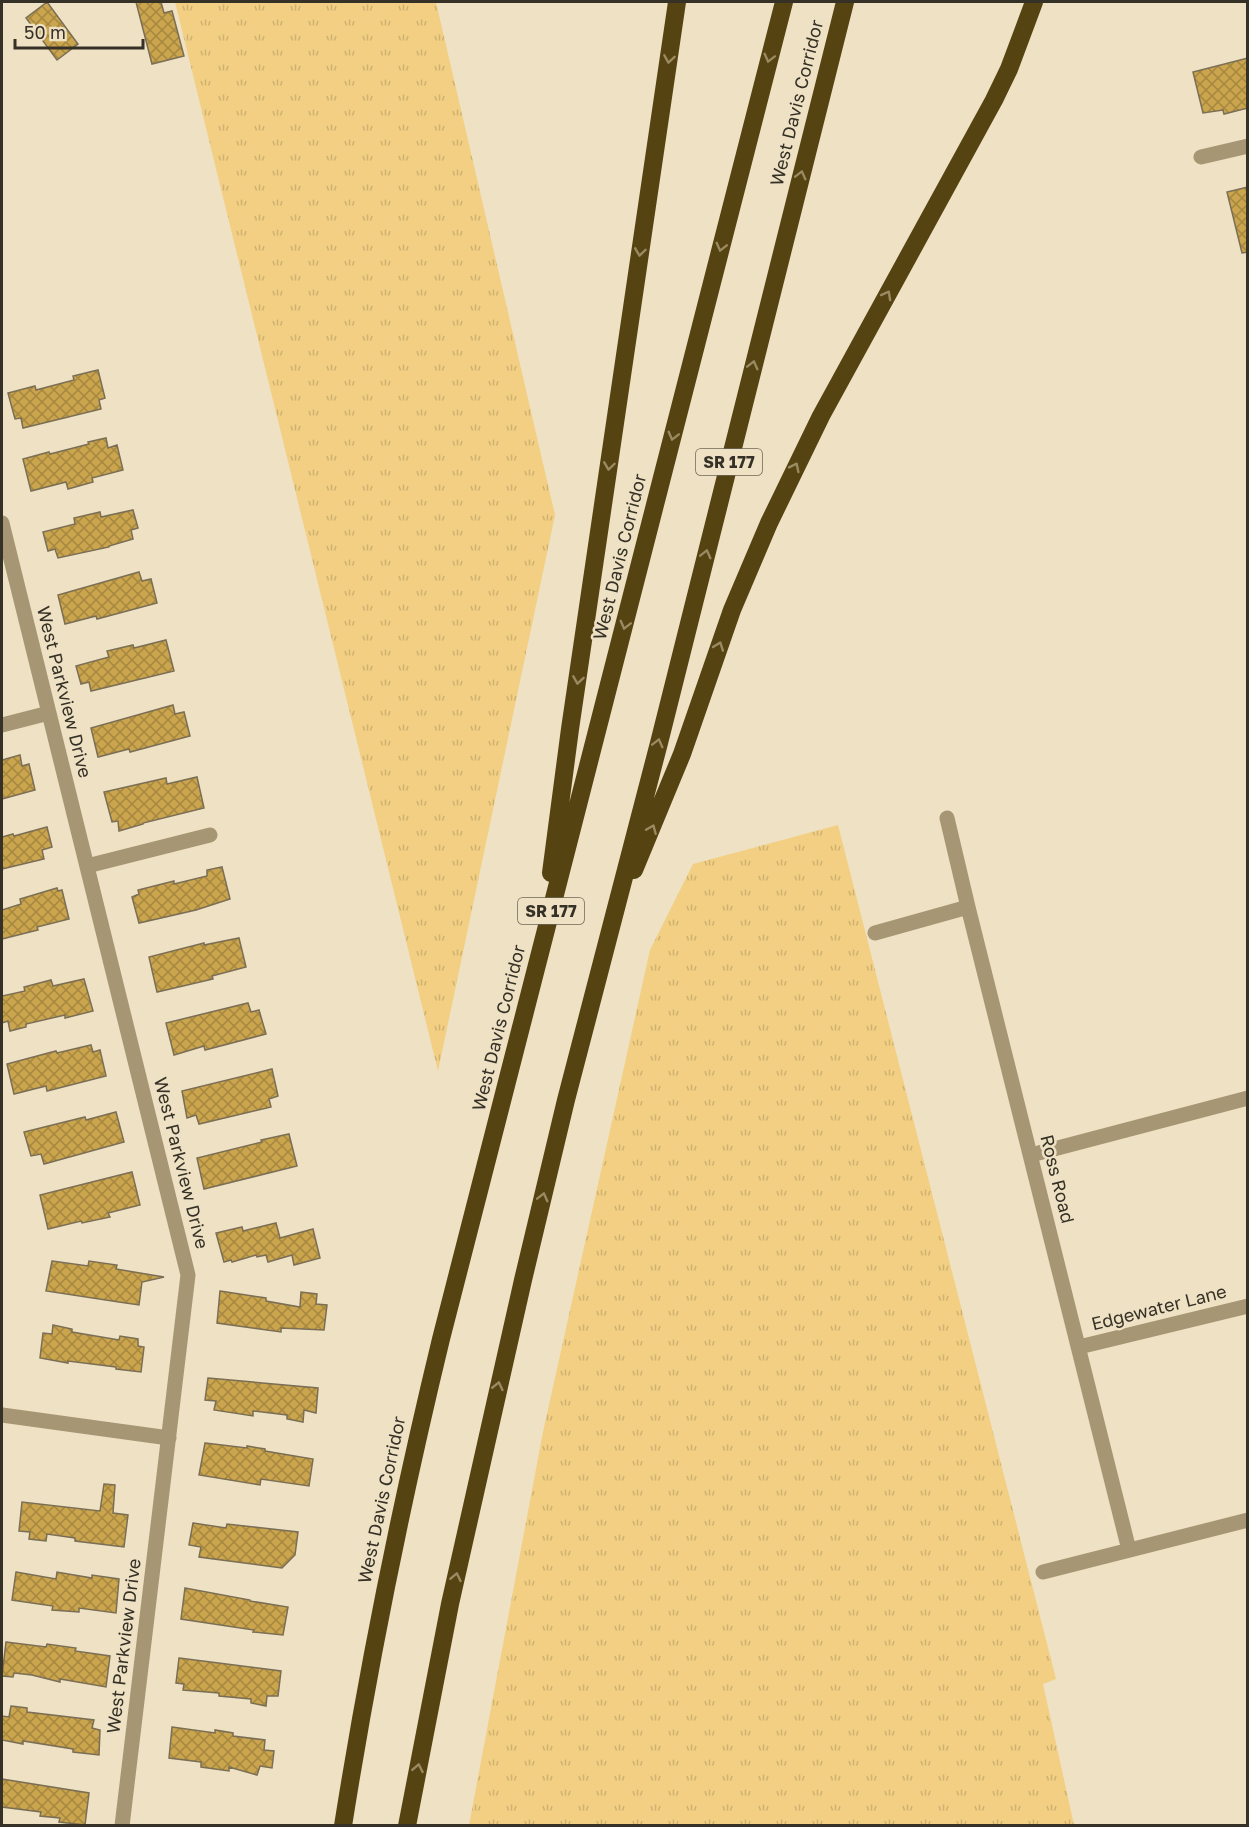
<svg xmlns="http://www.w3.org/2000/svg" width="1249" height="1827" viewBox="0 0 1249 1827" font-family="'Golos Text',sans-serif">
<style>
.grass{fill:url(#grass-tufts)}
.building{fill:url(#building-cross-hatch);stroke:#7a6e55;stroke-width:1.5}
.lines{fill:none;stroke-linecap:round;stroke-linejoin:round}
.street{stroke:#a69673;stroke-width:15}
.highway{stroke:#564312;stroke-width:18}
.oneway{stroke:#9a8a62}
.labels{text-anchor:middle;stroke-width:5;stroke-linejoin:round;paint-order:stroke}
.shield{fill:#eee1c4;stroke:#6d6655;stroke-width:1.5}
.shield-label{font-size:16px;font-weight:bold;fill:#363126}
.street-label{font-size:18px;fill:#363126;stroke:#eee1c4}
</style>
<defs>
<pattern id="grass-tufts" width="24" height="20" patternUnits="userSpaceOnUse" patternTransform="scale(1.5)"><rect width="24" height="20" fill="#f2cf82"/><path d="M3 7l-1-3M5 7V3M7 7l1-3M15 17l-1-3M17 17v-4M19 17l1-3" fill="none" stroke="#d0b270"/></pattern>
<pattern id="building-cross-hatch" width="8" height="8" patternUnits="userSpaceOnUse" patternTransform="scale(1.5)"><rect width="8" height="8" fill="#cba54d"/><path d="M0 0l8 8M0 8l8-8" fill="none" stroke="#a68740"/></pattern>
</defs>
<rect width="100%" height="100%" fill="#eee1c4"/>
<path class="grass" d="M175,2H436L555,515L438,1071Z
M838,825L1056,1679L1043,1684L1074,1825H469L543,1432L650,950L693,864Z"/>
<path class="building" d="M47,2L78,44L57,60L26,18Z
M136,2H161L164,13L172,11L184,56L152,64Z
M1248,58V108L1224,114L1223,110L1203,113L1193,72Z
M1248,187V252L1242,253L1227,192Z
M98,370L105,398L99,400L101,409L23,428L21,418L15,419L8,393L35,386L36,390L74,380L73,376Z
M106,438L108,448L117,445L123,470L92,478L93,482L68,489L66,482L31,491L23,459L49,452L50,454L89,444L88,442Z
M133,510L138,528L131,530L133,539L109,546V547L58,558L55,549L48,551L43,532L75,524L74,518L100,512L101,517Z
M139,572L142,581L151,579L157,603L97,619L96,616L65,624L58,595Z
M166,640L174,671L91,691L89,682L81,684L76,666L109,657L107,651L133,645L134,648Z
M173,705L175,714L184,712L190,736L130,752L129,749L98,757L91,728Z
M20,755L22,766L29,764L35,790L2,799V760Z
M197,777L204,808L143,823V824L119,831L118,821L112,822L104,792L166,778L167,784Z
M47,827L52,847L42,850L44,859L2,869V837L13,834L14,836Z
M222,867L230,899L196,910L139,923L132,897L139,894L138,890L174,881V884L207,876V870Z
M57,888L58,891L62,890L69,919L37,927L38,930L2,939V910L21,904L20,899Z
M239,938L246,967L212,976L213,979L157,992L149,957L204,943V945Z
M84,979L93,1011L65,1018V1015L26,1024V1027L10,1031L8,1021L2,1023V996L25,991L24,987L51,980L53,986Z
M248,1003L251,1012L259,1010L266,1034L205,1050L204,1046L174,1055L166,1023Z
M91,1045L93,1052L100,1050L106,1076L47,1091L46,1086L14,1094L7,1064L56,1051L57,1053Z
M272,1069L278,1096L269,1099L271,1107L199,1124L196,1115L187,1118L182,1091Z
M116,1112L124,1142L44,1164L41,1154L31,1156L24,1132L85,1117L86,1120Z
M289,1134L297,1166L204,1189L197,1158L262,1142L261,1140Z
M132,1172L140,1205L108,1213L110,1217L82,1223L81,1221L48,1229L40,1195Z
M276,1223L280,1238L313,1229L320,1258L294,1265L292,1255L268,1262L266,1255L257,1257L256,1255L232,1262L231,1260L224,1262L216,1233L242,1227L243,1231Z
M52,1261L88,1266L89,1261L117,1265L116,1269L164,1277L142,1282L139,1305L119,1302L46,1291Z
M220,1291L266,1298V1301L300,1307L301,1292L317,1294L316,1304L327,1305L324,1330L281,1328V1332L217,1323Z
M53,1325L72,1329V1332L119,1340L120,1336L138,1339V1346L144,1347L141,1372L116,1369V1367L68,1361V1363L40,1358L43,1333L52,1334Z
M208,1378L318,1388L316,1413L304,1410L303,1422L287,1419V1415L253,1411V1416L214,1410L216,1401L205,1400Z
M205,1443L247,1448V1446L265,1449V1451L313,1459L309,1486L261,1479L260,1485L199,1475Z
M104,1484L115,1485L113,1513L128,1515L124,1547L75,1541V1538L47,1534L46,1541L29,1539L30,1532L19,1531L22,1502L100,1511Z
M193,1523L226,1528L227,1524L298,1532L295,1555L282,1568L199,1557L201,1547L189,1545Z
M16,1572L56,1579L57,1572L92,1578V1575L119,1579L116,1613L79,1608V1612L52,1610L53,1606L12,1600Z
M185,1588L250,1600V1601L288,1607L283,1635L253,1632L254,1630L181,1619Z
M6,1642L46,1647L47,1644L76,1648L75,1651L110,1656L106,1687L60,1679V1682L32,1675L14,1673L13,1677L2,1676Z
M179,1658L281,1671L278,1696H267L266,1706L251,1703V1699L219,1696V1693L183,1690L184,1684L176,1683Z
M11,1706L27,1708V1712L94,1720L92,1728L100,1730L99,1755L73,1752V1749L23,1741V1744L2,1740V1716L9,1717Z
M172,1727L215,1733V1730L233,1733V1736L265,1740L264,1750L274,1751L272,1768L260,1766L257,1775L229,1767V1771L201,1767V1762L169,1758Z
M2,1779L89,1793L85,1825L59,1822L60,1818L40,1816L41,1812L2,1807Z"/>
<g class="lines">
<path class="street" d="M1201,157L1248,146
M2,523L188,1275L122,1826
M2,725L49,713
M947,818L968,907L1129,1550
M87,866L210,835
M875,933L968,907
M1031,1155L1248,1098
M1079,1347L1248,1306
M2,1415L169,1438
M1043,1572L1248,1520"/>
<path class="highway" d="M634,870L682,754L732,610L769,523L821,416L994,100L1009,69L1034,2
M551,873L570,729L677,2
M343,1826C369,1662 402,1500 441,1339L784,2
M407,1826L450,1604L523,1280L566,1100L659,743L845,2"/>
</g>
<defs><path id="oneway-chevron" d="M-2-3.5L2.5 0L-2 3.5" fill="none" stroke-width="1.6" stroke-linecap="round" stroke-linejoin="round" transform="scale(1.5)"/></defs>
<g class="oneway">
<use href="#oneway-chevron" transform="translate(769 58) rotate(104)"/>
<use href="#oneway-chevron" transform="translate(669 59) rotate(99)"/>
<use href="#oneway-chevron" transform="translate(801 175) rotate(-76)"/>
<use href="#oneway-chevron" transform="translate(721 247) rotate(104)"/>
<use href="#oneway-chevron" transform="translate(640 252) rotate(98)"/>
<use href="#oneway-chevron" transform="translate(887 295) rotate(-61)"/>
<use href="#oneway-chevron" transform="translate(753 365) rotate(-76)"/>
<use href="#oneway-chevron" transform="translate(673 436) rotate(104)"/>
<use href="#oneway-chevron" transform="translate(609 466) rotate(98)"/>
<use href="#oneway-chevron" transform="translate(795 467) rotate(-64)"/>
<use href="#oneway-chevron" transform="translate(706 554) rotate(-76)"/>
<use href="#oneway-chevron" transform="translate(625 625) rotate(104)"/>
<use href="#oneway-chevron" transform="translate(719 646) rotate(-70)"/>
<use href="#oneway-chevron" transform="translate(578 680) rotate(99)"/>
<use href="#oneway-chevron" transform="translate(658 743) rotate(-76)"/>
<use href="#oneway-chevron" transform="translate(652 829) rotate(-67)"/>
<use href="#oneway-chevron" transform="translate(543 1197) rotate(-76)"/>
<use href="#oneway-chevron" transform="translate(498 1386) rotate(-77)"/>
<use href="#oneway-chevron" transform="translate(456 1577) rotate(-78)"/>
<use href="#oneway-chevron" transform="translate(418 1768) rotate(-79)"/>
</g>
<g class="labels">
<g class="shield">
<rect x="696" y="449" width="66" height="26" rx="4.5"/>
<rect x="518" y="898" width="66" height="26" rx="4.5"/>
</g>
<g class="shield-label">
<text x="729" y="468">SR 177</text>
<text x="551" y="917">SR 177</text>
</g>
<g class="street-label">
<text transform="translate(797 103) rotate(-76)" y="6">West Davis Corridor</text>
<text transform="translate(620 557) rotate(-76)" y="6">West Davis Corridor</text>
<text transform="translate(64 692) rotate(76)" y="6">West Parkview Drive</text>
<text transform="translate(499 1028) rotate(-76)" y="6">West Davis Corridor</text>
<text transform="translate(181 1163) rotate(76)" y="6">West Parkview Drive</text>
<text transform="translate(1057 1179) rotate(76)" y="6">Ross Road</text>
<text transform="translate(1159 1308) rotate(-14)" y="6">Edgewater Lane</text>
<text transform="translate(382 1500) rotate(-78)" y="6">West Davis Corridor</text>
<text transform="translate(124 1646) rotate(-83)" y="6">West Parkview Drive</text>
</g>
</g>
<rect width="1249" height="1827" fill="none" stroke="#363126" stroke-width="6"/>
<path d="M15 39v9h128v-9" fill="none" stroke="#363126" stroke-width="3"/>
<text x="24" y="39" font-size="18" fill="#363126" stroke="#eee1c4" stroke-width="4.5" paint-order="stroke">50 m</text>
</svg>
